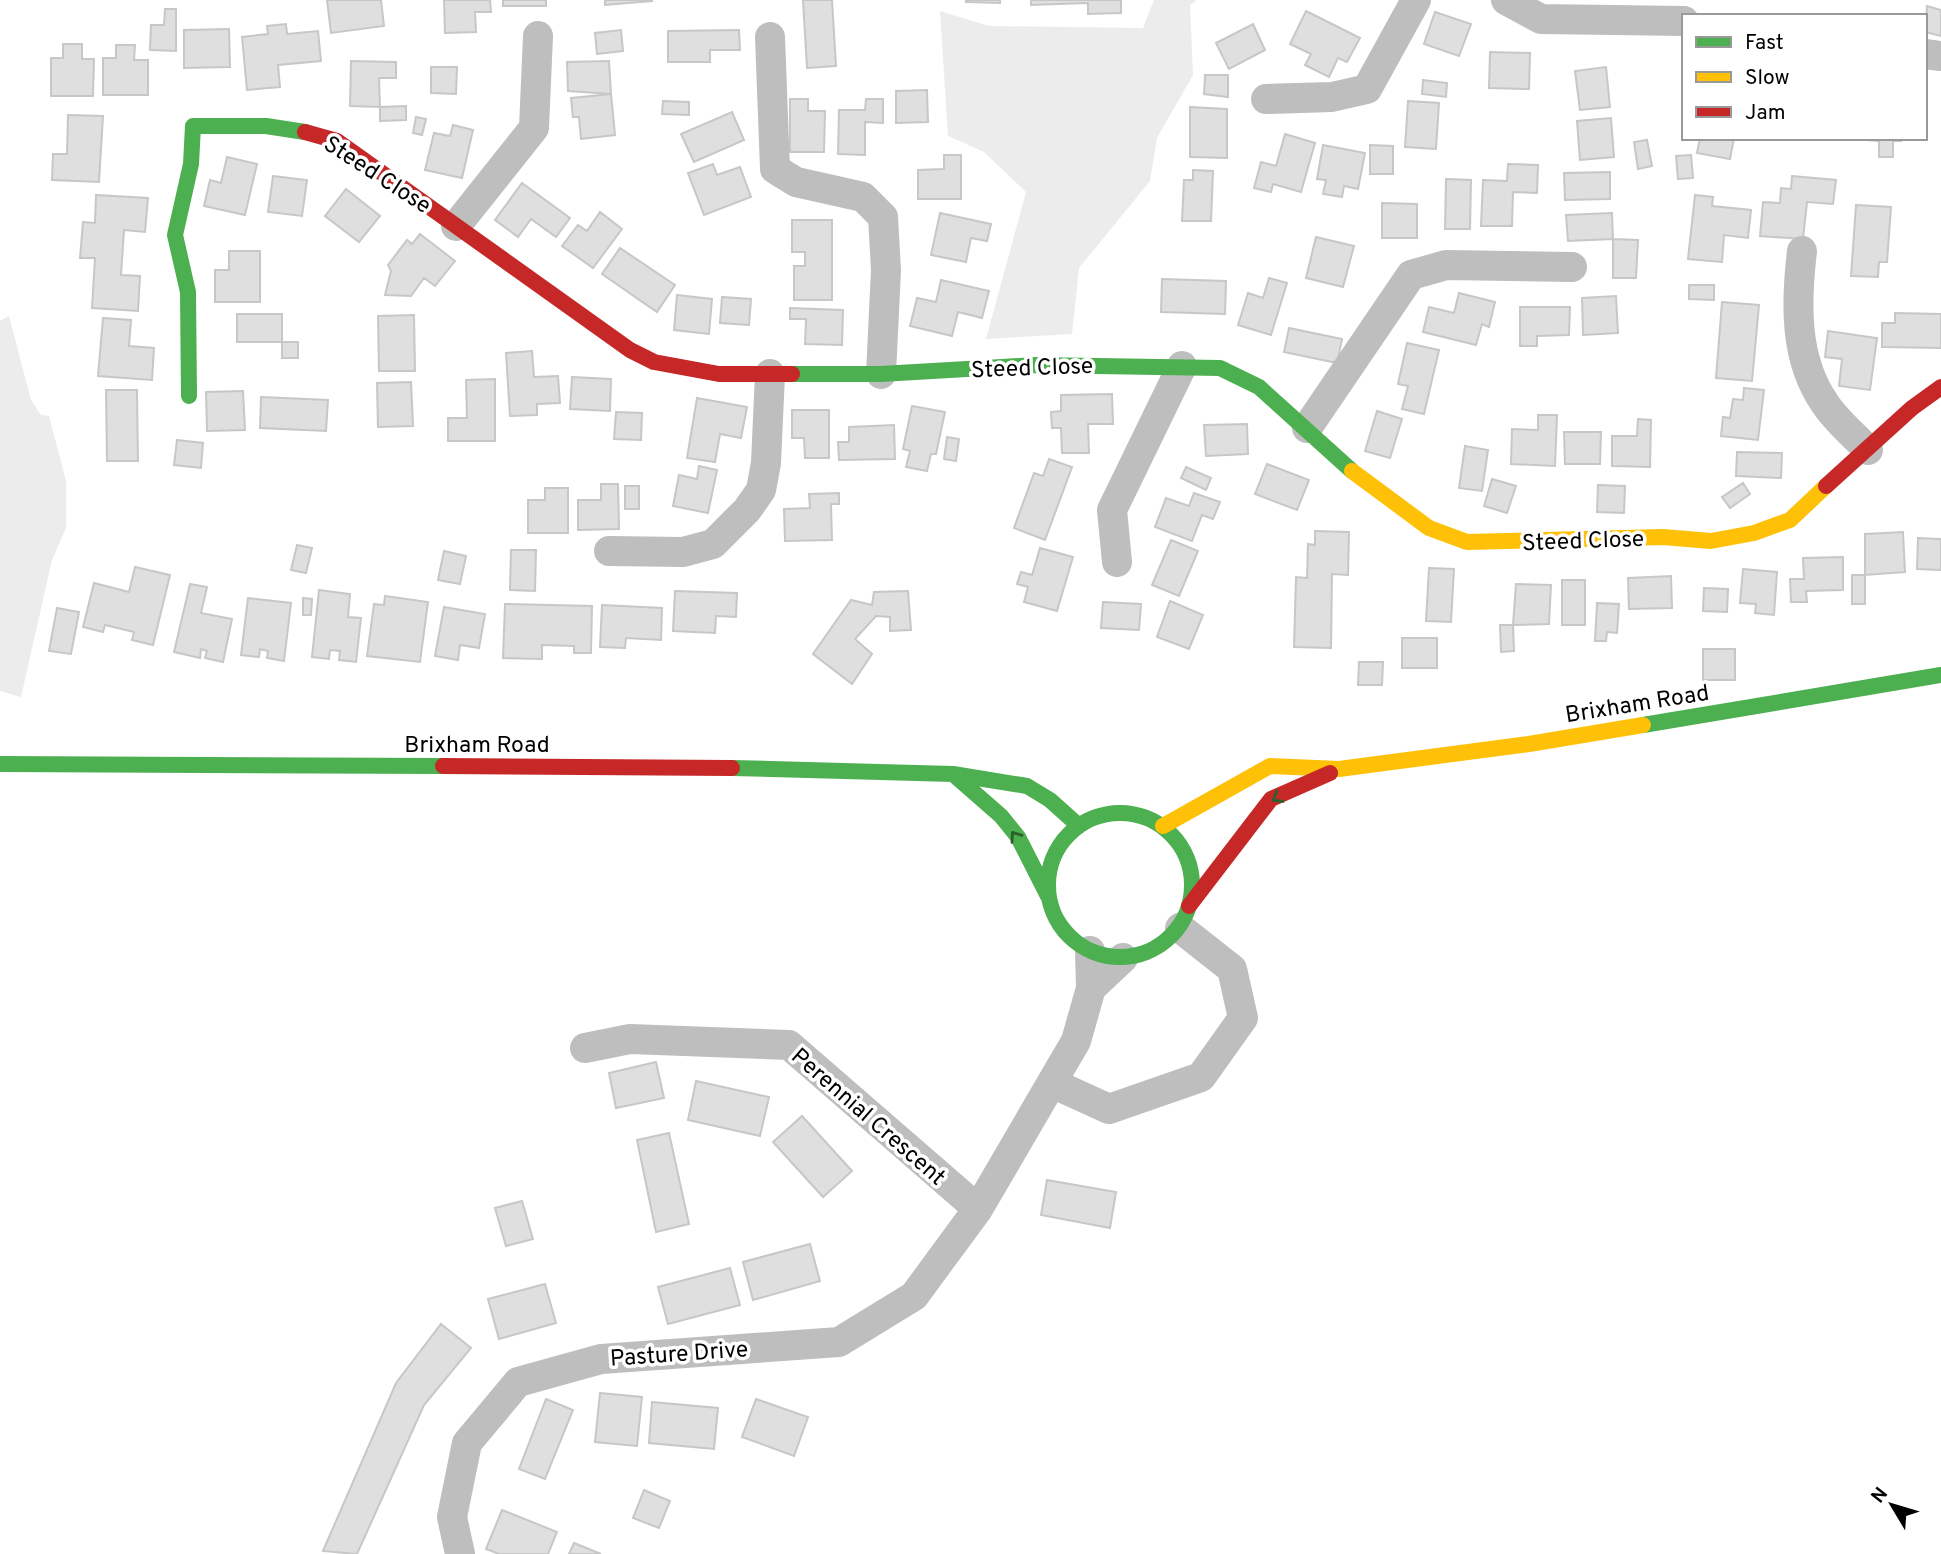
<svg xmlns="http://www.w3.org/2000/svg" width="1941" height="1554" viewBox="0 0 1941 1554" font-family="Overpass,sans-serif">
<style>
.green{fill:#ececec}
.building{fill:#dfdfdf;stroke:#c7c7c7;stroke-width:2}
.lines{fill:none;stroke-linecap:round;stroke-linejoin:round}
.street{stroke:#bebebe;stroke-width:30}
.fast{stroke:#4caf50;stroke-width:16}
.slow{stroke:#ffc107;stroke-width:16}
.jam{stroke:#c62828;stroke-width:16}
.oneway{stroke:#2a602c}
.labels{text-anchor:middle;stroke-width:7;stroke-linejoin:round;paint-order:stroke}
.street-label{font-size:23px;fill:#000;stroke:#fff}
</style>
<rect width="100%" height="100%" fill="#fff"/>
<path class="green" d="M1154,0H1197L1190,5L1193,75L1157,138L1150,181L1079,268L1072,334L986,339L1026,192L984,152L948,136L940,11L989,26L1143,28Z
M9,316L31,400L41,415L49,416L66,481V528L52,560L21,697L0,691V321Z"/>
<path class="building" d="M327,0H381L384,26L331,33Z
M444,0H490L491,12H475L476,32L445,33Z
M503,0H546V6H503Z
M605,0H652V1L605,5Z
M803,0H832L836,66L807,68Z
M966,0H1000V3L966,2Z
M1031,0H1121V13L1088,14V3L1031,5Z
M1927,6L1941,10V36L1925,32Z
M165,9H176V51L150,50L151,25H164Z
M1306,11L1360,38L1347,62L1338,58L1329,77L1305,65L1311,54L1290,44Z
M1435,12L1471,24L1459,56L1424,44Z
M286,24L287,34L318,31L321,61L278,65L280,87L247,90L242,37L268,34L267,26Z
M1253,24L1265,50L1229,69L1216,43Z
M229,29L230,67L184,68V30Z
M621,30L623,51L597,54L595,33Z
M739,30L740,50H710V62H668V31Z
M63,44H82V59H94L93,96H51V58H63Z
M116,45H135L134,60H148V95H103V58H116Z
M1490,52L1530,53L1529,89L1489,88Z
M351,61L396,62V78H379L380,107L350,106Z
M609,61L611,94L568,91L567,62Z
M431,67H457L456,94L431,93Z
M1606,67L1610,107L1580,110L1575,71Z
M1205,75H1228V97L1204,94Z
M1423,80L1447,83L1446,97L1422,94Z
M927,90L928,122L896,123V91Z
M611,94L615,135L581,139L579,117H573L571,98Z
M790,99H808V111H825L824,152H790Z
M866,99H883V123L865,122V155L838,154L839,110H865Z
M663,101L689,102V115L662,114Z
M1408,101L1439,103L1436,149L1405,147Z
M406,106V120L380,121V107Z
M1190,107L1227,109V158L1190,157Z
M732,112L744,140L694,162L681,134Z
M68,115L103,116L99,182L52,180L53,154H67Z
M416,117L426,119L422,135L413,133Z
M1611,118L1614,157L1580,160L1577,121Z
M453,125L473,130L462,178L425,170L434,133L450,136Z
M1285,134L1315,143L1301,192L1273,184L1271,192L1254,188L1261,162L1276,166Z
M1700,138H1734L1730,159L1697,153Z
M1840,138H1901V141H1893V157H1879V141Z
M1647,140L1652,166L1638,169L1634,142Z
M1323,145L1365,153L1358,189L1344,186L1342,197L1323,194L1326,180L1317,179Z
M1370,145L1393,146V174H1370Z
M944,155H961V199H918V170L944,169Z
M1691,155L1693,178L1678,179L1676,156Z
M227,157L257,164L245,215L204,206L210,180L221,183Z
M713,164L717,175L740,167L751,197L704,215L688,173Z
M1508,164L1538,165L1537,193L1513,192L1512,226H1481L1483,180L1507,181Z
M1193,170L1213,171L1211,221H1182L1184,180H1193Z
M1610,172V199L1565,200L1564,173Z
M273,176L307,180L302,216L268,212Z
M1792,176L1836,180L1833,204L1807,202L1803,239L1760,236L1763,202L1780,203L1781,188L1791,189Z
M1446,179L1471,180L1470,229H1445Z
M522,183L570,218L556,237L531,219L518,237L495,220Z
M346,189L380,216L359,242L325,216Z
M96,195L148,198L145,232L124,230L121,275L140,276L138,311L92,308L95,258H80L83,222L95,223Z
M1695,195L1713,197L1712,206L1751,210L1748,238L1724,235L1722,262L1688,259Z
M1382,203L1417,204V238H1382Z
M1856,205L1891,207L1887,262H1879L1878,277L1851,276Z
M600,212L622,229L593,268L562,246L578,225L587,231Z
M940,213L991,224L987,241L971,238L966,262L931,255Z
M1612,213L1613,239L1568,241L1566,215Z
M792,220H832V300H794V266H805V252H792Z
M420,234L455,261L435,286L424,278L411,296L385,295L391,271L388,265L407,240L412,244Z
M1316,237L1354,246L1343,287L1306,278Z
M1613,239L1638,240L1636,278H1613Z
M620,248L675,285L657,312L602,274Z
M229,251H260V302H215V270H229Z
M1269,278L1287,283L1271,335L1238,325L1248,293L1263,298Z
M1162,279L1226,281L1225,314L1161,312Z
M941,280L989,291L982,318L958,312L952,336L910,326L917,298L936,302Z
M1689,285H1714V300L1689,299Z
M1459,293L1495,302L1489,327L1482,324L1476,345L1423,332L1429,307L1454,313Z
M677,295L712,299L709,334L674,330Z
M1616,296L1618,333L1583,335L1582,298Z
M722,297L751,299L749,325L720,323Z
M1722,302L1759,305L1752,381L1716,378Z
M1520,307H1570L1569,335L1537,336V346H1520Z
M790,308L843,310L842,345L805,344L806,319H790Z
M1895,313L1941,314V348L1882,347V323H1895Z
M237,314H282V342H237Z
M414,315L415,371H379L378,316Z
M103,318L131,320L129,346L154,348L152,380L98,376Z
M1289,328L1342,339L1337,363L1284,352Z
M1828,331L1877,338L1870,390L1839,386L1842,359L1825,357Z
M282,342H298V358H282Z
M1407,343L1439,350L1424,414L1402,409L1408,386L1398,384Z
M532,351L534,377L558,376L560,403L537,404V415L510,416L506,353Z
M572,377L611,379L610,411L570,409Z
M495,379V441H448V418H467L466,380Z
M411,382L413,426L378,427L377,383Z
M1744,388L1764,390L1758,440L1721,436L1723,417L1730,418L1733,399L1743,400Z
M106,390H137L138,461H107Z
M243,391L245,430L207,431L206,392Z
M1112,394L1113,424H1088L1089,453H1062L1061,428H1052L1051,412L1061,411V395Z
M261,397L328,400L326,431L260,428Z
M697,398L747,407L741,438L720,434L715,462L687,458Z
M912,406L945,412L936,454H931L927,471L906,467L910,451L903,449Z
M792,410H829V458H805L804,438H792Z
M1377,411L1402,419L1390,458L1365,451Z
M616,412L642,413L641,440L614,439Z
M1538,415H1557L1555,466L1511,464L1512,429L1538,430Z
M1638,419L1651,420L1650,467L1612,466V436H1637Z
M1247,424L1248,454L1206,456L1204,425Z
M894,425L895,459L839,460L838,442H849V427Z
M1564,432H1601L1600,464H1565Z
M947,437L959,439L956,461L944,459Z
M177,440L203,443L201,468L174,465Z
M1465,446L1488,450L1482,491L1459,488Z
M1737,452L1782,453L1781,478L1736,476Z
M1049,459L1072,467L1045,540L1014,528L1034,473L1043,476Z
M1267,464L1309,480L1297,510L1255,494Z
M699,466L717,470L708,513L673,506L679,475L697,479Z
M1186,467L1211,478L1206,490L1181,478Z
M1492,479L1516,486L1507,513L1484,506Z
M1743,483L1750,494L1730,508L1722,497Z
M601,484H618L619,529L578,530V500H601Z
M1598,485L1625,486L1624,513L1597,512Z
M625,486H639V509H625Z
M545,488H568V533H528V500H545Z
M839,493V504H831L832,540L785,541L784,509L810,508L809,494Z
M1194,493L1220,502L1213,519L1202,515L1192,541L1155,527L1166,498L1189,506Z
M1315,531L1349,532L1348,575L1332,574L1331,648L1294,647L1296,577L1307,578L1308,544L1315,545Z
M1903,532L1905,572L1865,575V534Z
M1918,538L1941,539V570L1917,569Z
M1171,540L1198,551L1179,596L1152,585Z
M297,545L312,548L306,573L291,570Z
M1040,548L1073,557L1057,611L1024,602L1028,587L1017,584L1021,572L1032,575Z
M511,550H536L535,591L510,590Z
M444,551L466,556L460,584L438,580Z
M1843,557V590L1806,591L1807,602H1791L1790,579H1804L1803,558Z
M135,567L170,575L153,645L132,640L134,632L105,625L103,632L83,627L94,583L129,592Z
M1429,568L1454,569L1451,622L1426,621Z
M1743,569L1777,572L1774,615L1755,613L1756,604L1740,603Z
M1852,575H1865V604H1852Z
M1671,576L1672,608L1629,609L1628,578Z
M1562,580H1585V625H1562Z
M190,584L207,587L201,613L232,619L223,662L205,658L207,651L201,649L200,658L174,652Z
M1516,584L1551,585L1549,624L1513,625Z
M1704,588L1728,589L1727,612L1703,611Z
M319,590L350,594L348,617L361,618L356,662L339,660L340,651L330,650L329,659L312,657Z
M675,591L737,593L736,617L716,616L715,633L673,631Z
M908,591L911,630L890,631V617L876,616L855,639L872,654L852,684L813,654L851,600L872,605L874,592Z
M385,596L428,602L420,662L367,656L374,604L384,605Z
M248,598L291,603L284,661L267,658L268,651L260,649L259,657L241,655Z
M303,598L312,599L311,615H303Z
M1170,601L1203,615L1189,649L1157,637Z
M1103,602L1141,604L1139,630L1101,628Z
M1597,603L1619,604L1617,633L1607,632L1606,641H1595Z
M505,604L592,606L591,653H574V646L542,645V659L503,658Z
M602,605L662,608L661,640L626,638L625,648L600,647Z
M444,607L485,614L479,648L460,645L458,660L435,656Z
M57,608L79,612L71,654L49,651Z
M1500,625H1513L1514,651L1501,652Z
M1402,638H1437V668H1402Z
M1703,649H1735V680H1703Z
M1359,662H1383L1382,685H1358Z
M656,1062L664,1098L616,1108L609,1073Z
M696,1081L769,1097L760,1136L688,1120Z
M802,1116L852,1171L823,1197L773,1142Z
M669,1133L689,1224L656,1232L637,1140Z
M1047,1180L1116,1192L1110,1228L1041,1215Z
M522,1201L533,1239L506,1246L495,1208Z
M810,1244L820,1281L753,1300L743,1262Z
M730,1268L740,1305L668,1324L658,1287Z
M545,1284L556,1323L499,1339L488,1299Z
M441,1324L471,1348L424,1405L357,1554L323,1551L396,1383Z
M600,1393L642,1397L637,1446L595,1442Z
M546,1399L573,1410L545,1479L519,1469Z
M756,1399L808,1417L794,1456L742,1437Z
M652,1402L718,1408L714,1449L649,1443Z
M644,1490L670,1501L659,1528L633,1518Z
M502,1510L557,1532L548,1554H499L486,1549Z
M574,1543L601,1554H569Z"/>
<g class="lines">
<path class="street" d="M1506,0L1541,19L1684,21
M770,37L775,169L796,182L863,197L883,217L886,270L881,374
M1925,54L1941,56
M1266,99L1332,97L1367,89L1416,0
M456,226L534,128L538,36
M1802,251C1796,302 1794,358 1824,402C1835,420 1854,435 1868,450
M1307,428L1411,275L1446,265L1572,267
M609,551L683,552L713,544L747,510L761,490L766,463L770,374
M1117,562L1112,510L1182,366
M1091,988L1123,958
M585,1048L630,1039L789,1045L978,1209
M1052,1083L1109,1109L1201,1077L1243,1018L1232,969L1180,928
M460,1554L452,1517L467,1443L518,1382L601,1359L839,1342L914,1296L978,1209L1076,1041L1091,988L1090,951"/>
<path class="fast" d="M792,374H881L1036,365L1220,368L1259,387L1352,471
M189,396L188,292L175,235L191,164L193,126H266L305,132
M1643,725L1941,675
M0,764L443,766
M732,768L953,774L1027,786L1050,800L1079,826
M953,774L1001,816L1018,837L1048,896
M1048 885a72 72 0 1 1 144 0a72 72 0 1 1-144 0Z"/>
<path class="slow" d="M1352,471L1429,528L1467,542L1663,537L1711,541L1754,533L1790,520L1826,486
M1163,826L1270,766L1339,769L1529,744L1643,725"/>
<path class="jam" d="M305,132L337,141L630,350L654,362L719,374H792
M1826,486L1912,408L1941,387
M443,766L732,768
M1189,906L1271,799L1330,773"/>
</g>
<defs><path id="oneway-chevron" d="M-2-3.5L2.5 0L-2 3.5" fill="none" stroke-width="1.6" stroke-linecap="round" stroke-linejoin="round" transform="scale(1.75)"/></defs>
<g class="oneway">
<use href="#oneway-chevron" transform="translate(1277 798) rotate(149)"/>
<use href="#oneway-chevron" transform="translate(1015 836) rotate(-125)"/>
</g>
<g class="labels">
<g class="street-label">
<text transform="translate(378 174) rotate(33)" y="8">Steed Close</text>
<text transform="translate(1032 367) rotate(-2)" y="8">Steed Close</text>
<text transform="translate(1583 540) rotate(-2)" y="8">Steed Close</text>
<text transform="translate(1637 703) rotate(-9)" y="8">Brixham Road</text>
<text x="477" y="752">Brixham Road</text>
<text transform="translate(869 1116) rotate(41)" y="8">Perennial Crescent</text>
<text transform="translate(679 1353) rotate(-4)" y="8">Pasture Drive</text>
</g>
</g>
<rect x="1682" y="14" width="245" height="126" fill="#ffffff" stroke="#999999" stroke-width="2"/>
<rect x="1696" y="37" width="35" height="10" fill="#4caf50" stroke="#999999" stroke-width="2"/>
<text x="1745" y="49" font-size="21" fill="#000000">Fast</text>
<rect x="1696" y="72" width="35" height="10" fill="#ffc107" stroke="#999999" stroke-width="2"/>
<text x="1745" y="84" font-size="21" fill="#000000">Slow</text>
<rect x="1696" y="107" width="35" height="10" fill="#c62828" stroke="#999999" stroke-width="2"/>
<text x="1745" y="119" font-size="21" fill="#000000">Jam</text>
<g transform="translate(1892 1505) rotate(308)" stroke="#ffffff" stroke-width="5" paint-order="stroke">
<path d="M0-5L12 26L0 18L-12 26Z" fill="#000000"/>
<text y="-10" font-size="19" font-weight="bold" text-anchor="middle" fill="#000000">N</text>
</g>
</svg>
